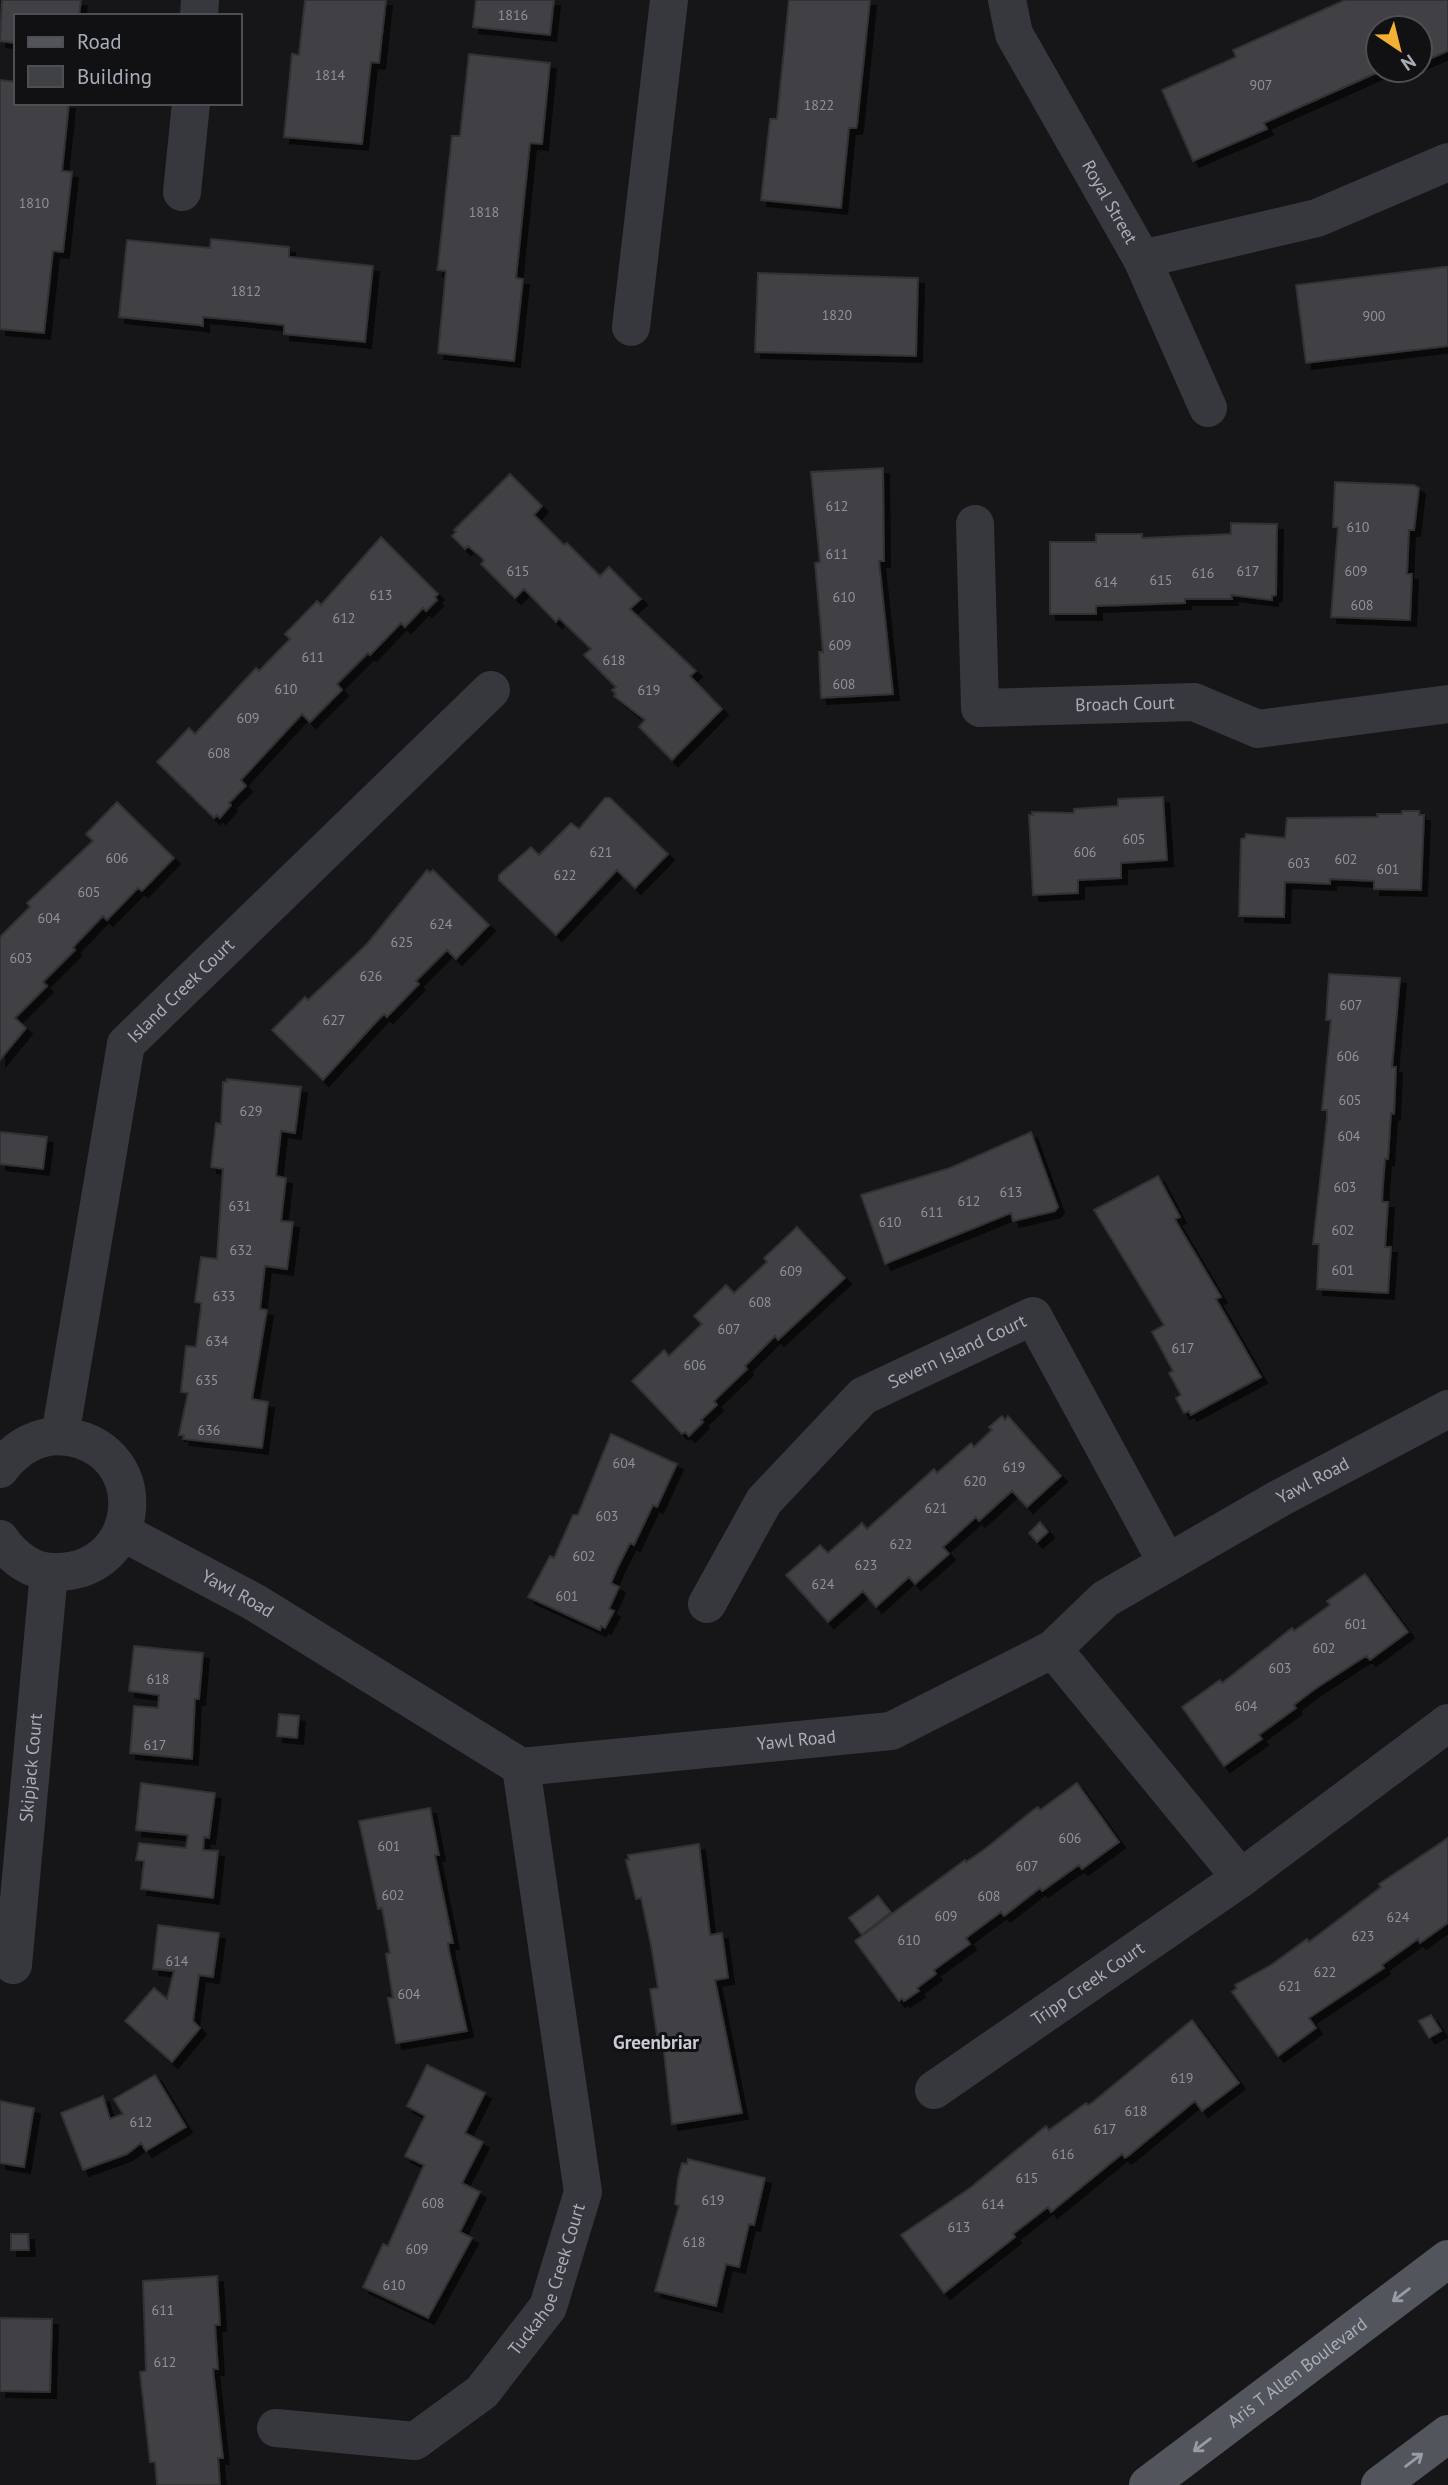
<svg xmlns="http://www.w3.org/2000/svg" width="1448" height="2485" viewBox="0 0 1448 2485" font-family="'PT Sans',sans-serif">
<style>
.building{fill:#404145;stroke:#303034;stroke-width:2;filter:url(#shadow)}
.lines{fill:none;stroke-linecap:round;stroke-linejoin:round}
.street{stroke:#37383d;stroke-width:38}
.primary{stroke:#53555c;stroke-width:38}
.oneway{stroke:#979ba6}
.labels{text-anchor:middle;stroke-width:6;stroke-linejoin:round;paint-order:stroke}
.number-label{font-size:14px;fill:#8e929b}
.street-label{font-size:18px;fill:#a8adb8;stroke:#111113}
.neighbourhood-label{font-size:19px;font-weight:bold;fill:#c9ccd4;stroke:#111113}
</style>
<defs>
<filter id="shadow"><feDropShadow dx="6" dy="6" stdDeviation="0" flood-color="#0009"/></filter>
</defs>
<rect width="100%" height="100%" fill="#161618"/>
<path class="building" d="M2,0H81L79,16H16V43L0,41Z
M305,0H386L379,63L371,62L362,144L284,137L292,54L299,55Z
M476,0H554L550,35L473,27Z
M789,0H870L857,125L856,128H849L841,208L761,200L770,119H777Z
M1345,0H1448V51L1420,63V28H1378V70H1383L1264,123L1267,129L1193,161L1162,90L1236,57L1233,50Z
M469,54L550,63L542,144L530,143L516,278L523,279L514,361L438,353L446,271L437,270L438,266L452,136H460Z
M0,80L16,82V103H69L62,171L72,172L63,252L53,251L44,333L0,329Z
M211,239L289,247V257L373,266L365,342L284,334V325L236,320L203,317V326L198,325L119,317L127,240L210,248Z
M1444,267H1448V346L1306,363L1296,285Z
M758,273L918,278L916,356L755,352Z
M883,468L884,561H879L893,694L821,698L819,652H823L815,563L820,562L811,472Z
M510,474L542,506L534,515L564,545L567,543L600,576L609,567L641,599L630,609L696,671L690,676L722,709L672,760L639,727L645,720L614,696L616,694L612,690L616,687L584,655L591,649L562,621L559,618L556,622L524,589L515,598L481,564L484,561L482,558L468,546L465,549L452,536L456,532L454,530Z
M1335,482L1414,485L1419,488L1414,530H1409L1407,574H1412L1410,620L1331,617L1338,527H1333Z
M1231,523L1277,524L1276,595L1272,596V600L1231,595L1232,599H1185V603L1096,606V614H1050V542H1096V534H1142V538L1231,534Z
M381,537L438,594L435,597L437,600L426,611L423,608L405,627L401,623L370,655L368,653L337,684L342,690L310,722L302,714L241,780L246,786L229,803L231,805L220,818L217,815L214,818L157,762L189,728L195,734L256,668L259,671L290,639L285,634L317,601L321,605Z
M1163,797L1167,860L1121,863V878L1078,880V893L1033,895L1029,815H1033L1032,812L1074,813V809L1118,806V799Z
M605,798H610L668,854L635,888L617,870L556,935L499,880V875L531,847L539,855L571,823L579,829Z
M117,802L174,858L142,891L138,888L107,920L103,916L77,943L73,948L75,950L43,982L47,986L15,1018L26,1028L0,1060V937L30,907L27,903L93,841L86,834Z
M1402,811H1419V815H1424L1421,890L1374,889V881L1330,879V884L1285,882L1284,917L1239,916L1241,839L1245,838L1246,834L1285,838L1287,818L1378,817L1377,814H1402Z
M427,870L430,873L433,870L489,925L456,959L447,950L416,981L419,984L387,1017L384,1014L377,1021L323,1080L272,1030L305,997L308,1000L367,944Z
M1329,974L1400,978L1392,1067H1396L1394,1114L1391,1113L1388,1159H1385L1383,1185L1382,1202H1388L1385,1247H1391L1388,1293L1317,1289L1319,1244H1313L1327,1118V1110H1322L1331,1020H1326Z
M227,1079L301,1087L295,1133L281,1131L276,1176L286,1178L281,1221L293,1222L287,1269L265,1266L260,1309L267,1310L252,1399L268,1402L262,1448L183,1439L184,1435H179L188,1393L181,1392L186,1346L196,1347L201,1308V1303L195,1302L201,1257L217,1259L223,1169L211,1167L216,1123L221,1124L223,1082H227Z
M0,1132L47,1137L43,1169L0,1164Z
M1031,1132L1058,1207L1055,1211L1013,1221L1011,1213L885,1264L861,1195L950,1168Z
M1158,1176L1180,1217L1175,1219L1177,1223L1221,1297L1216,1299L1261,1377L1191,1415L1189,1411L1184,1413L1176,1398L1181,1395L1169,1373L1173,1371L1152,1332L1164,1325L1094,1210Z
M797,1227L845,1278L778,1340L775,1336L745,1366L747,1369L714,1401L717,1405L701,1420L703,1422L689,1436L685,1432L682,1434L632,1381L664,1350L669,1356L702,1324L694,1316L726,1285L734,1293L767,1262L764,1258Z
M1002,1416L1005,1420L1008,1416L1061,1476L1027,1507L1012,1491L979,1521L976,1517L943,1547L949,1554L915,1584L909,1577L876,1607L863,1591L828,1622L786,1575L820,1545L828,1553L862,1523L867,1529L934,1469L937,1473L971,1443L974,1447L992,1430L989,1427Z
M611,1434L677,1464L657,1507L653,1505L634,1545L630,1543L617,1569L611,1583L619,1587L609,1609L614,1611L605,1628L601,1626L600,1630L528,1597L550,1556L554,1558L573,1515H578Z
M1040,1522L1048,1532L1037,1542L1029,1533Z
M1365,1574L1408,1632L1370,1660L1366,1656L1315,1689L1294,1705L1296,1708L1259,1735L1262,1739L1224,1766L1182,1707L1220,1680L1222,1683L1292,1628L1294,1631L1330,1605L1327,1601Z
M134,1646L203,1653L199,1699H195L192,1759L130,1753L134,1706L158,1708L159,1695L129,1691Z
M279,1714L299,1716L297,1738L277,1736Z
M141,1783L215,1793L209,1838L204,1837L203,1850L218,1851L213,1898L141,1889L144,1861L136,1860L139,1843L186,1848L188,1835L136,1830Z
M1077,1783L1119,1842L1082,1869L1079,1865L1042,1891L1040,1888L1004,1916L1001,1912L966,1938L970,1944L934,1970L936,1974L917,1988L919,1991L904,2001L902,1998L899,2001L855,1941L965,1860L966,1862L985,1849L1032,1811L1038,1807L1040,1810Z
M430,1808L439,1855H435L436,1860L453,1943H448L449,1951L467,2031L396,2043L388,1998H393L386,1954L390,1953L382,1908L378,1909L359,1821Z
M1448,1838V1923L1420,1943L1418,1939L1382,1965L1384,1968L1309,2018L1316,2028L1278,2056L1232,1992L1237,1988L1235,1985L1271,1965L1307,1939L1309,1942L1381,1887L1379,1884Z
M699,1844L710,1935L722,1933L728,1978L715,1980L742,2113L672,2124L662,2034L657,2035L650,1989L658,1988L651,1945L641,1898L636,1899L626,1860H629L628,1855Z
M878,1896L891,1912L862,1935L849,1918Z
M158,1925L219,1933L213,1977L199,1975L193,2021L200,2028L172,2062L125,2021L154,1988L167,1999L174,1971L153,1969Z
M1431,2015L1441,2031L1429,2038L1419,2021Z
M1192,2020L1239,2083L1202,2111L1195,2101L1128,2156L1125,2158L1122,2154L1051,2212L1048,2207L1013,2234L1015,2237L944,2293L901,2235L970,2188L1046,2126L1049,2130L1086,2103L1088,2105L1093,2102Z
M427,2065L485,2093L465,2133L483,2142L462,2183L480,2192L460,2232L472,2238L428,2318L363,2287L383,2244L388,2246L424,2165L405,2156L425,2116L407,2106Z
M155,2075L186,2127L146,2151L141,2143L127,2154L83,2170L61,2113L103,2096L110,2119L123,2114L114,2099Z
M0,2101L34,2108L24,2167L0,2163Z
M688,2159L765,2178L754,2225L749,2224L739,2267L726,2264L716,2306L655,2291L679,2206L675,2204L678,2179L682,2163L687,2164Z
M11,2234H28L29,2250H11Z
M217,2276L220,2325H215L218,2369H213L223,2458H218L220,2485H157L155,2462H150L140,2372L146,2371L143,2281Z
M0,2318L52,2319L50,2392L0,2391Z"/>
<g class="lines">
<g class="street">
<path id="s1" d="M1007,0L1014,34L1142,259L1208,408"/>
<path d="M199,16L200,0"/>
<path d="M182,192L191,103"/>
<path d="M1142,259L1317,218L1448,162"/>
<path d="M631,327L669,0"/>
<path id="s2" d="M975,524L980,708L1194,702L1258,729L1448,704"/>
<path id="s3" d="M60,1436L126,1044L491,690"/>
<path d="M0,1469C16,1447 40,1433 68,1437C154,1451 143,1571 57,1572C33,1573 13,1558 0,1539"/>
<path id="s4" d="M122,1532L254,1602L521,1767L891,1731L1053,1649L1105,1599L1280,1498L1448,1409"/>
<path id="s5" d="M707,1604L764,1501L863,1396L1033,1316L1167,1563"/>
<path d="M1053,1649L1241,1878"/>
<path id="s6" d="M13,1965L49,1572"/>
<path id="s7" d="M934,2090L1241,1878L1448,1723"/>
<path id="s8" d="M276,2428L415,2441L482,2392L548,2307L583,2192L521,1767"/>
</g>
<g class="primary">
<path id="s9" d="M1148,2485L1448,2259"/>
<path d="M1380,2485L1448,2434"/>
</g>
</g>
<defs><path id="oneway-shaft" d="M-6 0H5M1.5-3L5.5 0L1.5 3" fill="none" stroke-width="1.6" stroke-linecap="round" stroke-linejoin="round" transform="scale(1.75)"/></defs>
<g class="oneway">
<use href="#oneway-shaft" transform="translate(1401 2295) rotate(143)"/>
<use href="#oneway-shaft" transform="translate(1202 2445) rotate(143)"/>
<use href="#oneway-shaft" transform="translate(1414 2460) rotate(-37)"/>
</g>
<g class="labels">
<g class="number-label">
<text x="513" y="20">1816</text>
<text x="330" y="80">1814</text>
<text x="1261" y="90">907</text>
<text x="819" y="110">1822</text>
<text x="34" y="208">1810</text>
<text x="484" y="217">1818</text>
<text x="246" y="296">1812</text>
<text x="837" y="320">1820</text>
<text x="1374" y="321">900</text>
<text x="837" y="511">612</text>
<text x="1358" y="532">610</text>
<text x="837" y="559">611</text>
<text x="518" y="576">615</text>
<text x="1248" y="576">617</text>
<text x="1356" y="576">609</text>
<text x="1203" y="578">616</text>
<text x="1161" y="585">615</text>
<text x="1106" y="587">614</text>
<text x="381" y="600">613</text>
<text x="844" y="602">610</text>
<text x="1362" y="610">608</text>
<text x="344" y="623">612</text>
<text x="840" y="650">609</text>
<text x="313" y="662">611</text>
<text x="614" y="665">618</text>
<text x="844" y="689">608</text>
<text x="286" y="694">610</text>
<text x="649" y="695">619</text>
<text x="248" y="723">609</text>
<text x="219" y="758">608</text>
<text x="1134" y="844">605</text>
<text x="601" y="857">621</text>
<text x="1085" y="857">606</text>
<text x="117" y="863">606</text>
<text x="1346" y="864">602</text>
<text x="1299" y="868">603</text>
<text x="1388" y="874">601</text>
<text x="565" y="880">622</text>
<text x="89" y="897">605</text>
<text x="49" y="923">604</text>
<text x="441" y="929">624</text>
<text x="402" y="947">625</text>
<text x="21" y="963">603</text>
<text x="371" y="981">626</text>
<text x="1351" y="1010">607</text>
<text x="334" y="1025">627</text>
<text x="1348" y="1061">606</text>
<text x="1350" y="1105">605</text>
<text x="251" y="1116">629</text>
<text x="1349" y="1141">604</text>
<text x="1345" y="1192">603</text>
<text x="1011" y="1197">613</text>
<text x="969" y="1206">612</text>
<text x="240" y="1211">631</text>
<text x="932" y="1217">611</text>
<text x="890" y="1227">610</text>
<text x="1343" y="1235">602</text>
<text x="241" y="1255">632</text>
<text x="1343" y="1275">601</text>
<text x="791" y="1276">609</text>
<text x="224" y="1301">633</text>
<text x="760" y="1307">608</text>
<text x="729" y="1334">607</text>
<text x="217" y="1346">634</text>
<text x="1183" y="1353">617</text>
<text x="695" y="1370">606</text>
<text x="207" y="1385">635</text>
<text x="209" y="1435">636</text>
<text x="624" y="1468">604</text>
<text x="1014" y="1472">619</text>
<text x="975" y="1486">620</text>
<text x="936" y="1513">621</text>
<text x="607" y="1521">603</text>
<text x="901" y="1549">622</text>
<text x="584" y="1561">602</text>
<text x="866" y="1570">623</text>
<text x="823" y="1589">624</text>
<text x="567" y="1601">601</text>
<text x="1356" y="1629">601</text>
<text x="1324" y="1653">602</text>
<text x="1280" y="1673">603</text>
<text x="158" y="1684">618</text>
<text x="1246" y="1711">604</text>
<text x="155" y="1750">617</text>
<text x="1070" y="1843">606</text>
<text x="389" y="1851">601</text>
<text x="1027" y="1871">607</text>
<text x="393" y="1900">602</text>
<text x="989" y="1901">608</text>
<text x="946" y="1921">609</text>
<text x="1398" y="1922">624</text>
<text x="1363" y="1941">623</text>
<text x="909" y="1945">610</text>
<text x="177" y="1966">614</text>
<text x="1325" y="1977">622</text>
<text x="1290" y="1991">621</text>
<text x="409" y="1999">604</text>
<text x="1182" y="2083">619</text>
<text x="1136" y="2116">618</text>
<text x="141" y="2127">612</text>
<text x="1105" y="2134">617</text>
<text x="1063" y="2159">616</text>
<text x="1027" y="2183">615</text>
<text x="713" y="2205">619</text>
<text x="433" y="2208">608</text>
<text x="993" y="2209">614</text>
<text x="959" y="2232">613</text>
<text x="694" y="2247">618</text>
<text x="417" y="2254">609</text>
<text x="394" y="2290">610</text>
<text x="163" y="2315">611</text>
<text x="165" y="2367">612</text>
</g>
<g class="street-label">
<text dy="6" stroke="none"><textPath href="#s1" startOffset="228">Royal Street</textPath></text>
<text dy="6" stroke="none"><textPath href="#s2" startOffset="329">Broach Court</textPath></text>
<text dy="6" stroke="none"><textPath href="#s3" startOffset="474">Island Creek Court</textPath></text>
<text dy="6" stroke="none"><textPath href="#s5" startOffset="366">Severn Island Court</textPath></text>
<text dy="6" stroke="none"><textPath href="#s4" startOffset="1328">Yawl Road</textPath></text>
<text dy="6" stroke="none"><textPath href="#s4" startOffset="131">Yawl Road</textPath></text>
<text dy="6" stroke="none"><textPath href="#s4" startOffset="740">Yawl Road</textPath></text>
<text dy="6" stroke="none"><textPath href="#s6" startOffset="198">Skipjack Court</textPath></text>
<text dy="6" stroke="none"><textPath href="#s7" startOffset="187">Tripp Creek Court</textPath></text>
<text dy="6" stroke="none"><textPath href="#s8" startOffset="355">Tuckahoe Creek Court</textPath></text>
<text dy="6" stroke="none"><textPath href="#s9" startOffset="187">Aris T Allen Boulevard</textPath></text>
</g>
<g class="neighbourhood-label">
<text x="656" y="2049">Greenbriar</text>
</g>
</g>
<rect x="14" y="14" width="228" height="91" fill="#111113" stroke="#4d4f55" stroke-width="2"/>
<rect x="28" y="37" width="35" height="10" fill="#53555c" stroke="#4d4f55" stroke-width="2"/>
<text x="77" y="49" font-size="21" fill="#a8adb8">Road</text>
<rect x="28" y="66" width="35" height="21" fill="#404145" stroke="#4d4f55" stroke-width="2"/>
<text x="77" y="84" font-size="21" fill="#a8adb8">Building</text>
<g transform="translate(1399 49) rotate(145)"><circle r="33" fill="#111113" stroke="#4d4f55" stroke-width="2"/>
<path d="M0-5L12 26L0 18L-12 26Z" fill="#f2b134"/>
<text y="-10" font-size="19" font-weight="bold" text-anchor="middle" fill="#a8adb8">N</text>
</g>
</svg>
